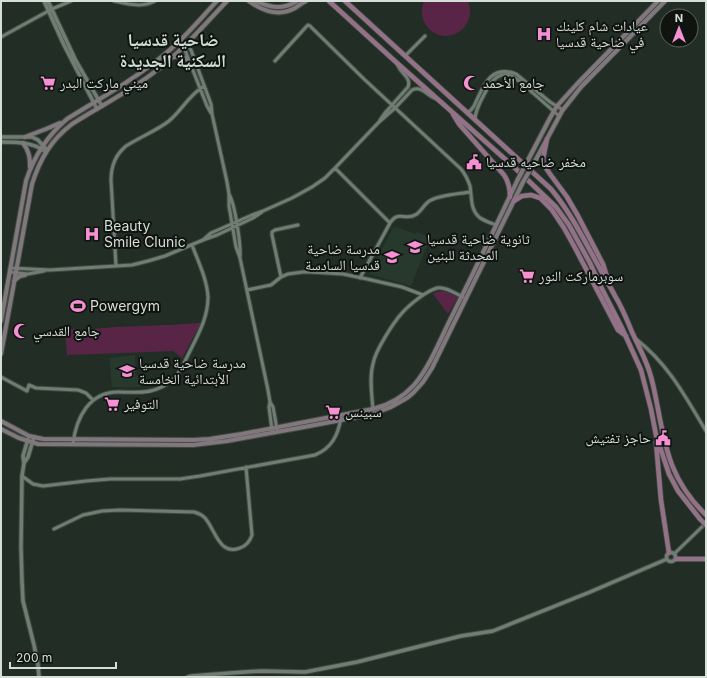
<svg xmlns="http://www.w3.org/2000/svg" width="707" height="678" viewBox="0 0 707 678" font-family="Inter,'Noto Naskh Arabic',sans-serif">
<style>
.built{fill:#27382c}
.green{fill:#582547}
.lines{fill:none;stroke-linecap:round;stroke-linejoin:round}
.minor-casing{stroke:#404a43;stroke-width:5}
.tertiary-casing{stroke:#404a43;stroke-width:5.5}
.secondary-casing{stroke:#404a43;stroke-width:6}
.primary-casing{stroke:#404a43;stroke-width:6}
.minor{stroke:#6f7d73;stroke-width:3}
.tertiary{stroke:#6f7d73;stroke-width:3.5}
.secondary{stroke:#81787d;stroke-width:4}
.primary{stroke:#937287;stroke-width:4.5}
.secondary-bridge-casing{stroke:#404a43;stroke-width:6;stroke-linecap:butt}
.primary-bridge-casing{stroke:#404a43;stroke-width:6;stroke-linecap:butt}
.secondary-bridge{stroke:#81787d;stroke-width:4}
.primary-bridge{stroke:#937287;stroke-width:4.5}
.labels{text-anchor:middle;stroke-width:4;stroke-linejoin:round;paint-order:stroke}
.poi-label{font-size:14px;fill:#d6ded8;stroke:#0f1411;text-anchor:start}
.district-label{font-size:18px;font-weight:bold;fill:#d0dfd4;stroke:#0f1411}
</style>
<rect width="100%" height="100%" fill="#222e25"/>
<path class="built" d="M394,226L416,234L417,232L430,238L411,286L369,274Z
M135,355L136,376H139L141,387H112L109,358Z"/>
<path class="green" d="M424,1H468C479,30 442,49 426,25C421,17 421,9 424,1Z
M444,291L449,293L458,297L448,314L433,294L436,292Z
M201,323L182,358L173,351L67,355L65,331L72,329L80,330L116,327L168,325Z"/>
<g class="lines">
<g class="minor-casing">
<path id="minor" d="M114,1C128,4 142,8 155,1
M1,37L52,9L71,1
M181,40L187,44L191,50L211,104L212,114L227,182L229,194V206L236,247L240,258L268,390L270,402L269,407L272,430
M181,40L207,106L211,113
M405,56L425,36
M275,61L306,27L308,25L310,26L364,79L461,169C465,174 468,180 470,186C472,197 470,209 479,217C484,221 491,223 496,225
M467,113L471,110L474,106C483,87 490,64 516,74L550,102L563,110
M380,120L385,113L408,87C412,77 399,73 397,63
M475,120C475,109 482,99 487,89C502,62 518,79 533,93C542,101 550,108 559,116
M335,168L390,223
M229,194C235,204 241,245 240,257
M203,240L211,233L252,215L263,211L292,198L312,187L325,178L335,168L379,122L395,108L412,90C423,85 427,97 437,99
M116,266L111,180C111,166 115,155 126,146C140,137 156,131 169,121C182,110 190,94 204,86
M10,268L50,270L116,266L132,265L148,261L165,256L203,240L217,235L253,218L262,212
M10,272L28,274L44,271
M281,277L272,235V232L275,230L298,225
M360,278L390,223C398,210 405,221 415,215C420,213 423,206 428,202C437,195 459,194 470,192
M247,290L271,285L281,277L288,274L303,272H311L343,274L367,279L402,287L423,295
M636,339C669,365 685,396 706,431
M1,377L27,391L29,385L36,388L78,390L86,393L93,400
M270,402L273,407L277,429
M373,410C372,395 369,378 373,364C375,351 393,323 402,313C409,305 426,291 437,288C445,286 456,294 463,297
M73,444C76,418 89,392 118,392C131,392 145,394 157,389C165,386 172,381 177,375C182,368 186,359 190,351C199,333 208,317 208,297C207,279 198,261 192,245
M22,476L33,484L43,486L86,481L110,479H180L200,476L315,455C332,448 338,435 341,418
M54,529L83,515L102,511L120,510L194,512C198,513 202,515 205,518C215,529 219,556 240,548C246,546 250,541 252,535L246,467
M674,554L706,523"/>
</g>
<g class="tertiary-casing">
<path id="tertiary" d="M44,1L64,45L97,109
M48,1L75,59L102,106
M1,137H32L38,140L47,150
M1,142C17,142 33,142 46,152
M28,439L23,456L24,463L22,476L21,547L22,582L23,601L34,645L38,665L39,677
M24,463L28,457L34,437
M666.5 557a4.5 4.5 0 1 1 9 0a4.5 4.5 0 1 1-9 0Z
M188,677L192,676L230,673L261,671L305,672L357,662L461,636L493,631L590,592L667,559"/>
</g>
<g class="secondary-casing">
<path id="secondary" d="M249,1C263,11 278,17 295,8C298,6 302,3 306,1
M256,1C270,8 283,10 297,1
M174,57C181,55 186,57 191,63
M25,137L46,129L60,123
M23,143C29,151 30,157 30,167
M527,162L550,118L557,106L577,84L658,1
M533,165L562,111L581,87L665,1
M14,281L20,276L25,275
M1,321L26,181C34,156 47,136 67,119C101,98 135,79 165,54C185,38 200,19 217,1
M1,354L32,184C40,159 51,140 72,124C100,106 131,91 157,70C183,50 204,25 227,1
M1,421L29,436L43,439L193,440L210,439L242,434L373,409C389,405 403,397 414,385C428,369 439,343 448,324C472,276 495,228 518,179
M1,429L19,438L38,444L193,445L227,441L304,427L373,414L391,407L407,398L413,393L423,382L432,368L523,182"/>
</g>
<g class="primary-casing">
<path id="primary" d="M329,1L397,63L515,168L556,207L569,225L590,263L601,287L622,328L641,370L651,409L656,435L669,474L678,491L700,519
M345,1L551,189C571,213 584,240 599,267C604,277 610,286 615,296C622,307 627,320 632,332C637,343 643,354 647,365C653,379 655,395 658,409C666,453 673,483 706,515
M453,114L459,124L504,175C509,182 510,188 510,197
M547,139L543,159L544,165L550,174L567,197L578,216L603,264L607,277
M514,201L522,196L531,195L540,198L552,210L564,228L574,246L618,330L626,336
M656,442L661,500L669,553
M676,559H706"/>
</g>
<use href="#minor" class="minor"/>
<use href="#tertiary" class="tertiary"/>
<use href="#secondary" class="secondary"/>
<use href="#primary" class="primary"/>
<g class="secondary-bridge-casing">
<path id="secondary-bridge" d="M518,179L527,162
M523,182L533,165"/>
</g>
<g class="primary-bridge-casing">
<path id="primary-bridge" d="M700,519L706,525"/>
</g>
<use href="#secondary-bridge" class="secondary-bridge"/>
<use href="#primary-bridge" class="primary-bridge"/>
</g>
<defs>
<g id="hospital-bare" transform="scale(1.2)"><path d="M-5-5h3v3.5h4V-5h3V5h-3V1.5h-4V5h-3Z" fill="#f591d2" stroke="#0f1411" stroke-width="2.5" paint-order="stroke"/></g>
<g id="supermarket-bare" transform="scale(1.2)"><path d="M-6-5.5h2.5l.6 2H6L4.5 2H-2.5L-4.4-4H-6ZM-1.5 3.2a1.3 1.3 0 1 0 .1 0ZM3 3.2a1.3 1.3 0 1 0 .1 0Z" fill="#f591d2" stroke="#0f1411" stroke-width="2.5" paint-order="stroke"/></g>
<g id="mosque-bare" transform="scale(1.2)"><path d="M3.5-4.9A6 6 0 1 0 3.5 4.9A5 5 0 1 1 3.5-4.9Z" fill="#f591d2" stroke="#0f1411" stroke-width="2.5" paint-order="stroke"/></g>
<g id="civic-bare" transform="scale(1.2)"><path d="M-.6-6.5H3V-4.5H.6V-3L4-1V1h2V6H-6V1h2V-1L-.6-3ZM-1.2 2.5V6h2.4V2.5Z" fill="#f591d2" stroke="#0f1411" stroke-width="2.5" paint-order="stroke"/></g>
<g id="school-bare" transform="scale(1.2)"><path d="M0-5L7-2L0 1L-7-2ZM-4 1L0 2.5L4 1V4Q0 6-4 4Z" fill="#f591d2" stroke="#0f1411" stroke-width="2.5" paint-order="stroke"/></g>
<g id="stadium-bare" transform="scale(1.2)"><path d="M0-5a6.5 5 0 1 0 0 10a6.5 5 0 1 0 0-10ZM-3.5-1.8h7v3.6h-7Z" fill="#f591d2" stroke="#0f1411" stroke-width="2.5" paint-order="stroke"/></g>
</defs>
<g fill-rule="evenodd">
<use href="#hospital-bare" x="544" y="34"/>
<use href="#supermarket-bare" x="48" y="83"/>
<use href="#mosque-bare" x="471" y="83"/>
<use href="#civic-bare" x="474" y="162"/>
<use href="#hospital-bare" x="92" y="234"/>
<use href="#school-bare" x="415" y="247"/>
<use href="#school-bare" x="392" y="257"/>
<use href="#supermarket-bare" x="527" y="276"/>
<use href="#stadium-bare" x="78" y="306"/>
<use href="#mosque-bare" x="21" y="331"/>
<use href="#school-bare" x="127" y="371"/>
<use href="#supermarket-bare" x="112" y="404"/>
<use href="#supermarket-bare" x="333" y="412"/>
<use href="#civic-bare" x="663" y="438"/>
</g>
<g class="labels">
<g class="poi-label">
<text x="556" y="31">عيادات شام كلينك<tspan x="556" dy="16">في ضاحية قدسيا</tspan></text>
<text x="60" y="88">ميني ماركت البدر</text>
<text x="483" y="88">جامع الأحمد</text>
<text x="486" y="167">مخفر ضاحيه قدسيا</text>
<text x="104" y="231">Beauty<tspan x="104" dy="16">Smile Clunic</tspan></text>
<text x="427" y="244">ثانوية ضاحية قدسيا<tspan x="427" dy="16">المحدثة للبنين</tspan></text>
<text x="380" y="254" text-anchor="end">مدرسة ضاحية<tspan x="380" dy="16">قدسيا السادسة</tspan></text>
<text x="539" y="281">سوبرماركت النور</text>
<text x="90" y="311">Powergym</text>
<text x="33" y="336">جامع القدسي</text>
<text x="139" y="368">مدرسة ضاحية قدسيا<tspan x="139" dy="16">الأبتدائية الخامسة</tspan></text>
<text x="124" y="409">التوفير</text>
<text x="345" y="417">سبينس</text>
<text x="651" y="443" text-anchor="end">حاجز تفتيش</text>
</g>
<g class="district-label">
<text x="173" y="46">ضاحية قدسيا<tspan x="173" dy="21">السكنية الجديدة</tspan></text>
</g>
</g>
<rect width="707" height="678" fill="none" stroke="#d6ded8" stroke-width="4"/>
<g transform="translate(679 28)"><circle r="19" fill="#0f1411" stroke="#5f6561"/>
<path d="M0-3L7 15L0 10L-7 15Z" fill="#f591d2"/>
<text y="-6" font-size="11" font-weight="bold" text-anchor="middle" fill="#d6ded8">N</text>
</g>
<path d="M10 662v6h106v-6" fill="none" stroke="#d6ded8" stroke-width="2"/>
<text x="16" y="662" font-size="12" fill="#d6ded8" stroke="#0f1411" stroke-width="3" paint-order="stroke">200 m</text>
</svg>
